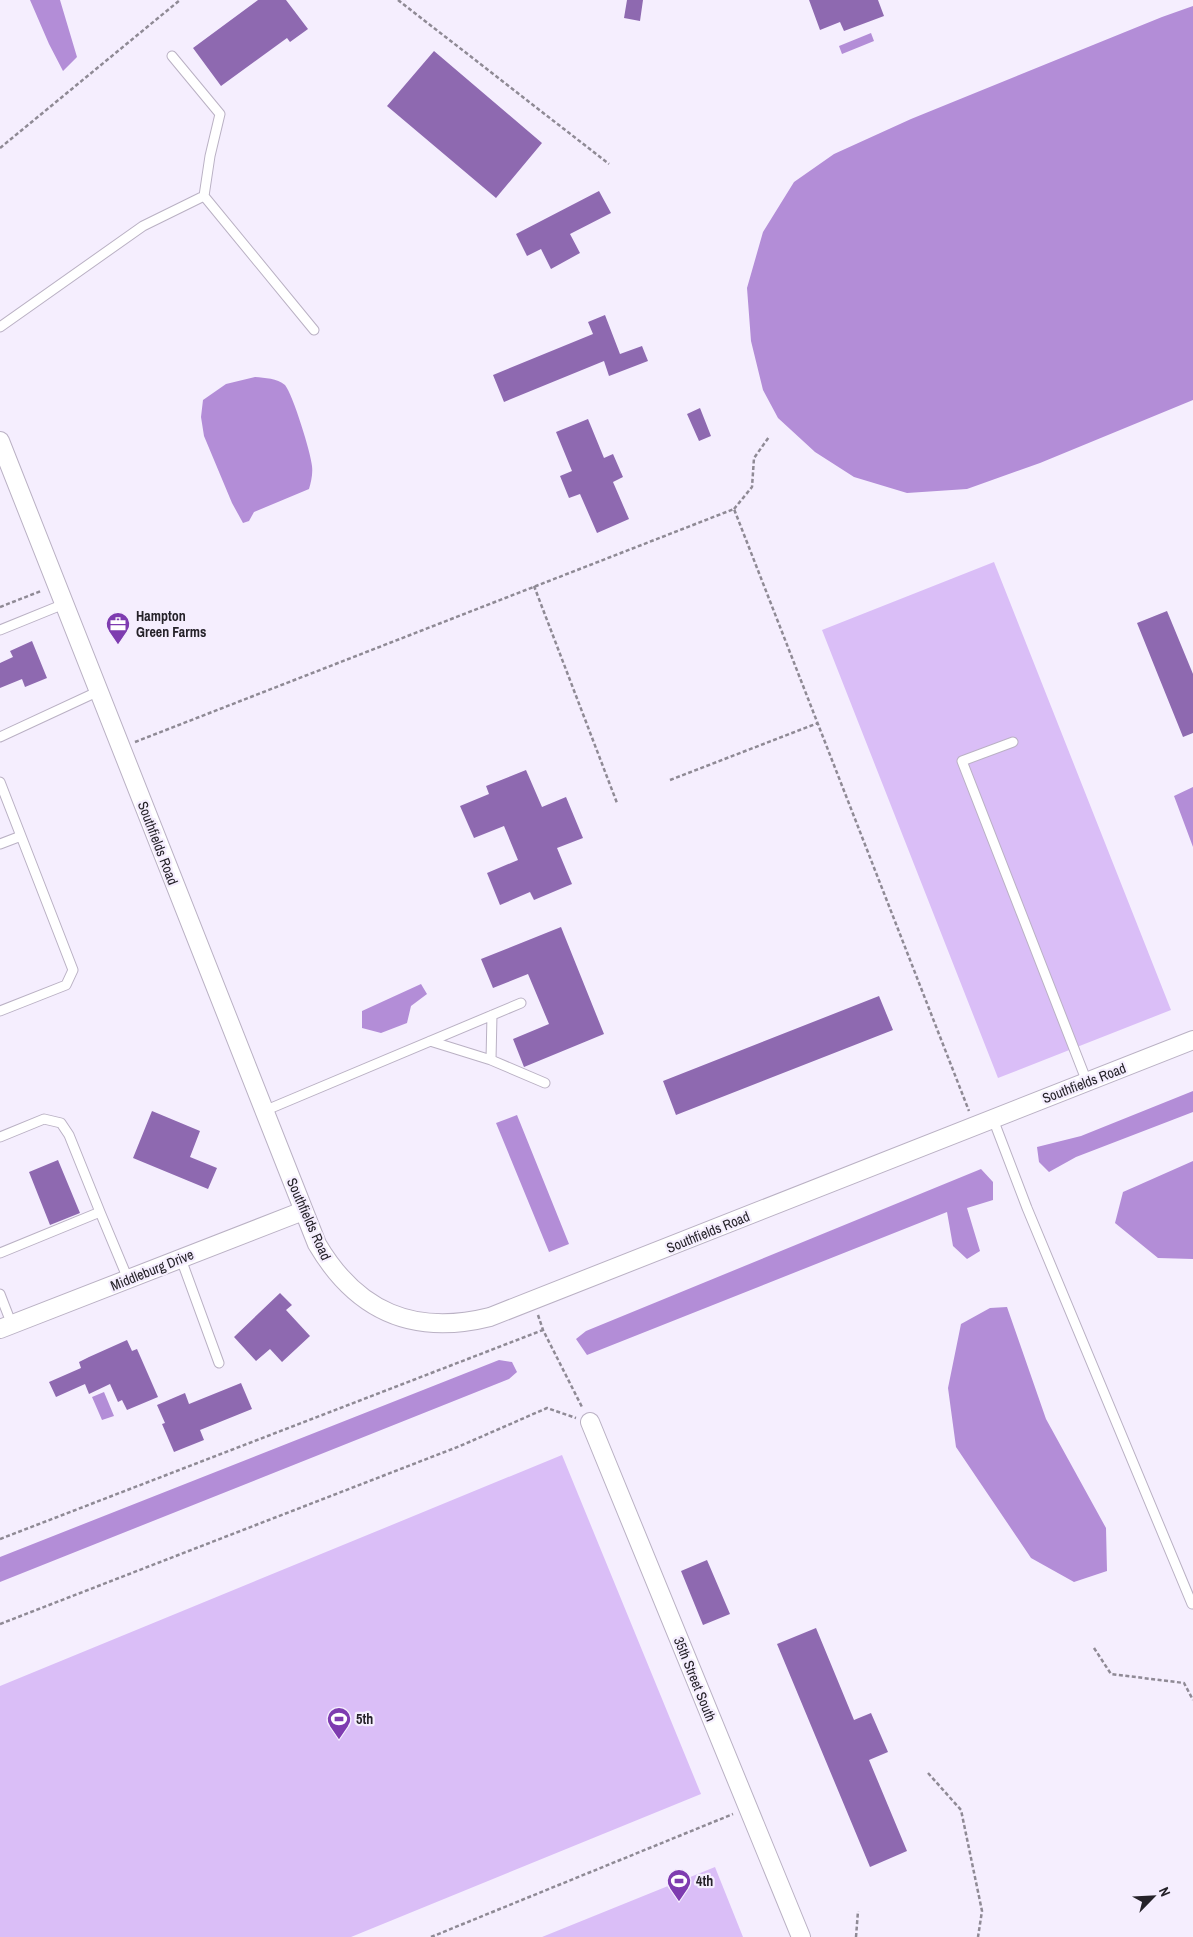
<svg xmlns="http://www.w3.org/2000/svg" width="1193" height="1937" viewBox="0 0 1193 1937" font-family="'Archivo Narrow',sans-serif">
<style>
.green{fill:#dabef7}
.water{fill:#b38dd7}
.building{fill:#8e69b0}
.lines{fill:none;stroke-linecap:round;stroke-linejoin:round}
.service-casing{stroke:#bab1c4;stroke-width:11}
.minor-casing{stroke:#bab1c4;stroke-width:20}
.path{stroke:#8f8a95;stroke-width:2.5;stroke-dasharray:4 2.5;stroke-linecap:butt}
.service{stroke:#fff;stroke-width:9}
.minor{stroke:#fff;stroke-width:18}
.labels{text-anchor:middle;stroke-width:4.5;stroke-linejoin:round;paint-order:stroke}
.poi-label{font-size:14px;font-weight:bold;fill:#252229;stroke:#f5eefe;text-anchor:start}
.street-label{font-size:14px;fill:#252229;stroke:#f5eefe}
</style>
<rect width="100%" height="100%" fill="#f5eefe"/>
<path class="green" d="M994,562L1171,1010L998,1078L822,630Z
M562,1455L701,1794L351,1937H0V1686Z
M715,1867L743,1937H542Z"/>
<path class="water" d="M30,0H60L77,57L63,71L49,44Z
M1193,6V400L1040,463L967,489L907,493L854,477L815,452L778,418L763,390L751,341L747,288L763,232L794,182L834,154L911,119L1162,17Z
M871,33L874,41L842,54L839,46Z
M255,377C265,378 277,378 285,385C293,395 311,453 312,466C313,474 311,482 309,489L254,512L249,521L243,523L232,503L204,436L201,417L203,400L226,384Z
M1193,787V847L1174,796Z
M421,984L427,994L411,1006L407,1023L381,1033L362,1028V1011Z
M1193,1091V1112L1076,1157L1049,1172L1039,1162L1037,1147L1081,1136Z
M517,1115L569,1244L549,1252L496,1123Z
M1193,1161V1259L1158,1258L1115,1223L1123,1192Z
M981,1169L993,1182V1200L967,1208L980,1251L967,1259L953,1246L947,1212L587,1355L576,1339L586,1331Z
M1007,1307L1046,1419L1106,1528L1107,1571L1074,1582L1031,1558L956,1447L948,1388L961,1324L990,1308Z
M499,1360L512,1362L517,1372L509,1379L0,1582V1557Z
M104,1392L114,1416L102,1420L92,1397Z"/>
<path class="building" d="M258,0H286L308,29L290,42L287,38L221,86L193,48Z
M627,0H643L640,21L624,18Z
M809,0H878L884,16L844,31L840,22L820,30Z
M434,51L542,143L496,198L387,106Z
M599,191L611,213L570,234L580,253L551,269L541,249L527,256L516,234Z
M605,315L620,354L642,346L648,361L609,376L604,361L504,402L493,375L593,334L588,322Z
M700,408L711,436L699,441L687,414Z
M588,419L604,458L613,454L623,477L613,482L629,519L597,533L580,494L569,498L560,476L572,471L556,432Z
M1167,611L1193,674V733L1183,737L1137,623Z
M32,641L47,678L25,687L22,679L0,688V663L13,657L10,651Z
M526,770L542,807L566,797L583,838L557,848L572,884L534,900L530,892L500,905L487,873L518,860L504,826L474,838L460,806L489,794L486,786Z
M561,927L604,1034L524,1067L513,1039L549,1024L528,974L493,988L481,959Z
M879,996L893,1030L676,1115L663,1081Z
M152,1111L200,1131L190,1157L217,1168L208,1189L133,1158Z
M58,1160L80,1213L50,1225L29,1172Z
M280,1293L292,1305L286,1310L310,1336L282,1362L270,1349L256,1361L234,1337Z
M127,1340L132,1351L137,1349L158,1397L127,1410L122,1400L118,1402L110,1384L89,1394L85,1384L56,1397L49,1382L81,1368L79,1362L89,1357Z
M241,1383L252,1409L200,1430L204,1440L174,1452L162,1424L165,1423L157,1405L185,1393L189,1404Z
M707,1560L730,1614L703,1625L681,1571Z
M816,1628L854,1720L871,1713L888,1752L869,1760L907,1851L870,1867L777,1644Z"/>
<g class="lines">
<g class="service-casing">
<path id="service" d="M172,56L220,114L210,156L204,196L314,330
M0,327L143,226L204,196
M0,630L64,604
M0,737L99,691
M1013,742L962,761L1087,1082
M0,782L21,836L0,844
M0,1011L66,985L73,970L21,836
M430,1041L491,1060L545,1083
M491,1060L492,1015
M264,1111L521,1003
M993,1119L1027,1208L1192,1604
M0,1137L44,1119L61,1123L69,1135L100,1212
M0,1253L100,1212L128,1279
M181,1259L219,1363
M0,1294L12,1325"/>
</g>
<g class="minor-casing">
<path id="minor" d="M0,441L317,1244C357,1312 414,1336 490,1317L1193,1040
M0,1329L303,1211
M590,1422L801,1937"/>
</g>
<path class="path" d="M398,0L609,164
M0,148L180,0
M734,509L752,487L754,458L769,437
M534,586L617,803
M0,607L41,591
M135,742L734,509L969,1111
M670,780L818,723
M538,1315L543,1330L582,1407
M0,1539L543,1330
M0,1624L460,1446L547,1408L576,1418
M1094,1648L1111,1674L1184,1683L1193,1700
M928,1773L961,1810L982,1911L978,1937
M431,1937L733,1814
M856,1937L858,1911"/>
<use href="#service" class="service"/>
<use href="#minor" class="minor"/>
</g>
<defs>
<g id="office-pin" transform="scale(1.25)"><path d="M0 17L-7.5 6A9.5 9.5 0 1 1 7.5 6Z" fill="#7e3cb0" stroke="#f5eefe"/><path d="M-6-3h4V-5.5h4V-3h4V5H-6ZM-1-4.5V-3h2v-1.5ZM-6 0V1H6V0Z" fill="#fff"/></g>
<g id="stadium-pin" transform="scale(1.25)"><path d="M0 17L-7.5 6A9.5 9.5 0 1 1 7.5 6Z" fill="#7e3cb0" stroke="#f5eefe"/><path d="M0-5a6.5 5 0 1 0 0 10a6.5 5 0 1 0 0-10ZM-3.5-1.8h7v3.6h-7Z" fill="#fff"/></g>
</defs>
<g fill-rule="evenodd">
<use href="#office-pin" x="118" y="624"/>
<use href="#stadium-pin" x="339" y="1719"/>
<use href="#stadium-pin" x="679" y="1881"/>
</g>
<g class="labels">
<g class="poi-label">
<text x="136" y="621">Hampton<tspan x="136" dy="16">Green Farms</tspan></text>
<text x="356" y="1724">5th</text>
<text x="696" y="1886">4th</text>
</g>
<g class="street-label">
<text transform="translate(158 843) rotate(69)" y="5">Southfields Road</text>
<text transform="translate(1084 1083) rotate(-21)" y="5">Southfields Road</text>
<text transform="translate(309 1219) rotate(66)" y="5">Southfields Road</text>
<text transform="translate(708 1232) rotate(-22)" y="5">Southfields Road</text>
<text transform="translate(152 1270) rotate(-22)" y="5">Middleburg Drive</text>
<text transform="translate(695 1679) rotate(68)" y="5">35th Street South</text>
</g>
</g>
<g transform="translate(1153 1897) rotate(66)" stroke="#f5eefe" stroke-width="4" paint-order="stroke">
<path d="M0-4L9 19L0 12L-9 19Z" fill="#252229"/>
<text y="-8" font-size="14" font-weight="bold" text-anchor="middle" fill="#252229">N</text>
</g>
</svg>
